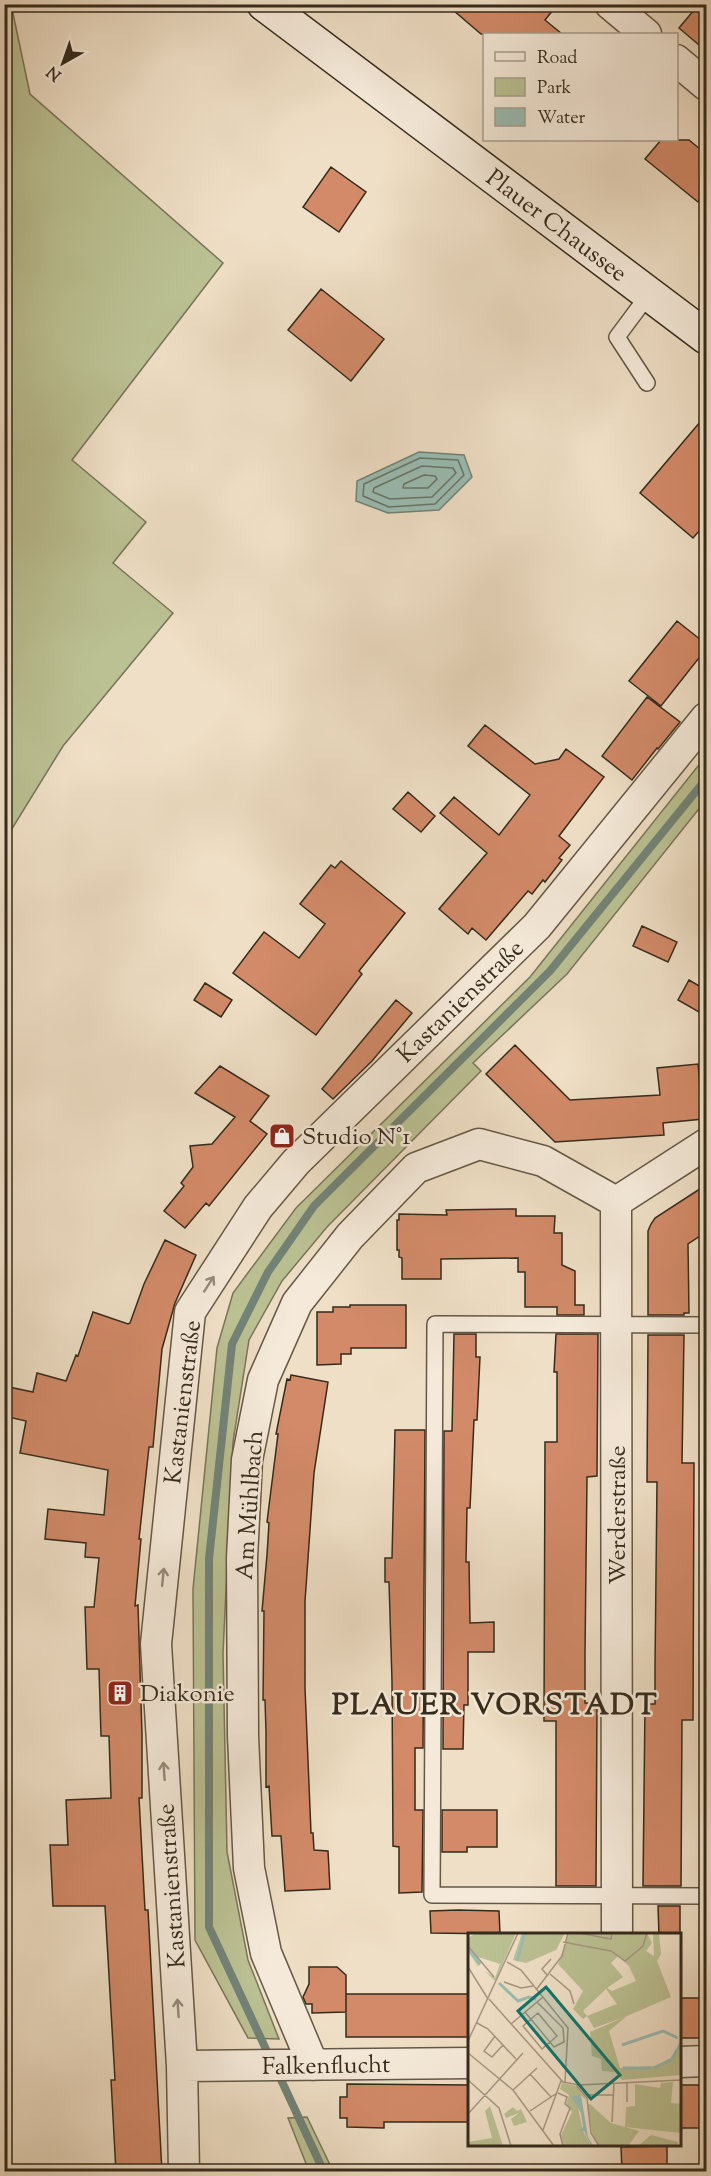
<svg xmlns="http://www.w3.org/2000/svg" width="711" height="2176" viewBox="0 0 711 2176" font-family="'Sorts Mill Goudy',serif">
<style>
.green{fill:#bbc193;stroke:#787658;stroke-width:1.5}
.water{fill:#9abdb4;stroke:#728377;stroke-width:1.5}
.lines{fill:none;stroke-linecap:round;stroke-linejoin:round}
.shore{stroke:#687468;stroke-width:1.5}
.stream{stroke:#728377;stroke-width:8}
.building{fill:#d28a69;stroke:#352b1c;stroke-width:1.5}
.service-casing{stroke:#645846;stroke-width:18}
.minor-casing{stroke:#645846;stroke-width:33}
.secondary-casing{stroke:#352b1c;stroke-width:36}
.service{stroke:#f5eada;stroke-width:15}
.minor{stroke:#f5eada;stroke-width:30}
.secondary{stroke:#f5eada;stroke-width:33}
.oneway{stroke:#958a7b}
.labels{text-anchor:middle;stroke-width:5;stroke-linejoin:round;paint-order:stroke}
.street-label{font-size:24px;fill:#352b1c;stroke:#f5eada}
.poi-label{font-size:24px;fill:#352b1c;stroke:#f5eada;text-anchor:start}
.district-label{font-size:30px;font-weight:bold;letter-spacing:1.5px;fill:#352b1c;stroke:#f5eada}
.inset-river{fill:none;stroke:#9abdb4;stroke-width:3}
.inset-road{fill:none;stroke:#a59782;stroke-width:1.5}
.view{fill:#0f766e;fill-opacity:0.15;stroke:#0f766e;stroke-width:3}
.inset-edge{fill:none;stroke:#352b1c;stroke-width:3}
</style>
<rect width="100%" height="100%" fill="#efdfc6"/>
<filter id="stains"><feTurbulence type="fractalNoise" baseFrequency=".00333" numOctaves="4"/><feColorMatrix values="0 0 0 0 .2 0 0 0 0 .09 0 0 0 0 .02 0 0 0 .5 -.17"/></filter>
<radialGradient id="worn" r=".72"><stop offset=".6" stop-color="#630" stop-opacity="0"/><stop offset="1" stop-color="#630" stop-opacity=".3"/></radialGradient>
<path class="green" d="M11,4L30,94L223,263L72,460L146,522L113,563L173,613L63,746L5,840L4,5Z
M706,756V800L567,974L473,1063L481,1071L327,1227L282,1281L249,1340L233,1442L223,1653L227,1852L248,1960L279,2039L248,2038L195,1940L193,1589L217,1348L233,1293L296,1208L530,977Z
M307,2117L333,2171H309L288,2118Z"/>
<path class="water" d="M419,452L464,455L472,477L439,510L388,513L356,501L357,481Z"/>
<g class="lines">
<path class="shore" d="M420,458L458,460L464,475L435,504L389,507L363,496L364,484Z
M422,466L453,468L456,473L432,497L390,499L373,492L374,488Z
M424,475L435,476L437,479L428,488H403L404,484Z"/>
<path class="stream" d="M271,2060L209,1927V1559L232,1344L268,1272L314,1206L550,971L706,779
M277,2071L324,2172"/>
</g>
<path class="building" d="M446,4H558L545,20L562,34H481Z
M699,4H706V51L679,28Z
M661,140H689L706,154V192L698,202L645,159Z
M331,167L366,192L339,232L303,207Z
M321,289L384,339L351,381L288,330Z
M706,415V523L693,538L640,493Z
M677,621L706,644V649L661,706L629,681Z
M647,697L680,722L658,749L657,748L632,780L602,756Z
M485,725L535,764L559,759L566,749L604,777L559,836L570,845L559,858L562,860L545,882L543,880L532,894L528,891L486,940L472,928L468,934L439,909L487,853L440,813L454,797L499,835L530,795L468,746Z
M408,792L435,816L421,832L393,809Z
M341,861L405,913L359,971L362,974L316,1035L233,973L264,932L299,958L325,924L300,904L331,865L335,868Z
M642,926L677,942L668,962L633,946Z
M689,980L706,990V1016L678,1000Z
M205,983L232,1000L221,1017L194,1000Z
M396,1000L412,1013L372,1061L333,1099L322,1089Z
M515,1045L570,1100L660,1095L657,1068L698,1064L703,1119L663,1123L664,1135L555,1142L486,1074Z
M220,1066L269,1096L250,1121L267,1134L209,1206L206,1203L185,1228L164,1211L184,1186L181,1183L193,1167L190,1146L212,1144L235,1117L195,1093Z
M706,1185V1232L688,1244L689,1313H684V1315H648V1231L651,1224L655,1218Z
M516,1209V1216H555L554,1233H562V1265L575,1271V1305H584V1315H557V1307H525V1272H518V1258L441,1259V1279H402V1258L399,1257V1250H397V1220H399V1214L447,1215L446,1210Z
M165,1240L196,1255L175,1303L162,1349L153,1447H149L139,1539H141L135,1606L138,1605L142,1735V1798H139L145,1910H148L162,2172H116L111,2080H115L105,1906H53L50,1845H68L66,1800L111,1798L109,1736H101L99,1669H87L85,1607H94L99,1558L85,1557L86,1543L45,1539L48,1509L104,1515L108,1470L20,1453L26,1421L4,1416V1386L33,1392L37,1373L66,1381L76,1355L78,1356L93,1312L128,1324L130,1323L144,1284Z
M350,1305H406V1348H351V1354H341V1364L317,1365V1312H333V1307H350Z
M454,1334H476V1357H480L477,1420H474L470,1508H467L466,1562H469L470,1623L494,1622V1652H468V1705H464L463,1749H443L444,1431H452Z
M556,1334H598L597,1476L587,1477L585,1653V1703H597L596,1886H556V1721H544L545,1442H557V1372H554Z
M648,1335H684L682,1463H694L693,1720H682L681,1886H643L645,1704H655V1669L657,1482H647Z
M291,1375L328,1382L314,1473L305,1601V1688L311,1833H313L314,1850L328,1851L330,1889L285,1891L281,1836H272L269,1786L266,1787V1732L265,1700H263L264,1611H262L267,1555L269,1523L267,1522L278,1434H276L287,1379L290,1380Z
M395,1430H425L423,1748H415V1810H423L422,1892L399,1893V1847L393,1846L392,1681L389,1582H385V1558H392Z
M442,1810H497V1847H467V1852H442Z
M658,1906H680V1935H659Z
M458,1910L499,1911L500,1934L431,1933L430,1911Z
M309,1967H337L346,1975V2012L312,2013V2004H306L303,1997L309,1984Z
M346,1994H470V2037H346Z
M680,1998H706V2038H680Z
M347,2084L470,2085V2122H384V2128L347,2127V2118H340V2097H347Z
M680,2085H706V2128H680Z
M667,2146V2172H622L621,2147Z"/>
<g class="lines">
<g class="service-casing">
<path id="service" d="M647,383L617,337L649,294
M706,1325L435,1324L432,1895L706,1896"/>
</g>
<g class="minor-casing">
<path id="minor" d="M610,4L646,34
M676,60L706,85
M616,1202L617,1934
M616,1202L706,1144
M680,2062L706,2061
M313,2065L266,1953L249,1868L243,1736L242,1558L247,1460L263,1380L297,1303L350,1236L416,1168L479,1144L543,1161L616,1202
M182,2066L470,2063
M184,2172L182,2066L156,1644L190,1312L258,1207L296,1162L537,926L706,718"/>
</g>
<g class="secondary-casing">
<path id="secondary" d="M264,4L706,337"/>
</g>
<use href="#service" class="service"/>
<use href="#minor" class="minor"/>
<use href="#secondary" class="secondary"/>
</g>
<defs><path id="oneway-shaft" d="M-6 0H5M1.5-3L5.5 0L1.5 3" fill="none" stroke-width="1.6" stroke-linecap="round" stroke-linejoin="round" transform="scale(1.5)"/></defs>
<g class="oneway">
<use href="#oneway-shaft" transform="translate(209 1284) rotate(-57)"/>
<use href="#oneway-shaft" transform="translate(163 1577) rotate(-84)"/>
<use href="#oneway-shaft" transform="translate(164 1771) rotate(-94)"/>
<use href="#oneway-shaft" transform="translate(178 2008) rotate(-94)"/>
</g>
<defs>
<g id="shop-square" transform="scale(1.35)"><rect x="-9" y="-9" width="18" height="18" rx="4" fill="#8f2418" stroke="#f5eada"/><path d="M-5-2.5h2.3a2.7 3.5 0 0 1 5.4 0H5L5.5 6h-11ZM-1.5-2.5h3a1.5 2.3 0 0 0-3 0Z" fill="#fff"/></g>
<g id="building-square" transform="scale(1.35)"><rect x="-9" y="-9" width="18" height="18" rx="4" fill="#8f2418" stroke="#f5eada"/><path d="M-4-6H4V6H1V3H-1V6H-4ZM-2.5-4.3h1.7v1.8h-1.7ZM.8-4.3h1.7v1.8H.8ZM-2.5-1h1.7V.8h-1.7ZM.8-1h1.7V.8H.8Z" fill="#fff"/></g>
</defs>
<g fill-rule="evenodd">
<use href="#shop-square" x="282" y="1136"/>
<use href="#building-square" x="120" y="1693"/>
</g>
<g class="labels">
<g class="street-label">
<text transform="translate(557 225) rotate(37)" y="8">Plauer Chaussee</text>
<text transform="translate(460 1001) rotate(-44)" y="8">Kastanienstraße</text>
<text transform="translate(182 1402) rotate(-83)" y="8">Kastanienstraße</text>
<text transform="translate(249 1505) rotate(-86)" y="8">Am Mühlbach</text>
<text transform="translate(617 1515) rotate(-90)" y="8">Werderstraße</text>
<text transform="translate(171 1886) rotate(-94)" y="8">Kastanienstraße</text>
<text transform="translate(326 2065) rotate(-1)" y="8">Falkenflucht</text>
</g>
<g class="poi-label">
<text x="302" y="1144">Studio N°1</text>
<text x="140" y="1701">Diakonie</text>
</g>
<g class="district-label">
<text x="495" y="1714">PLAUER VORSTADT</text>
</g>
</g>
<g transform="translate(468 1933)">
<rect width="213" height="213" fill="#efdfc6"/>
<path d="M8,0H48L27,48L17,38L27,45L32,31L10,24L13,31L10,33L0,18V5ZM54,0H97L88,17L58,30L45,27ZM101,0H179L184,10L178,18L186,23L185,0H191L193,21L189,28L203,64L159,83L141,98L152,135L188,133L204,125L213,107V142L154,147L147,139L134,138L133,126L124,123L122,99L159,83L126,95L119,83L115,86L105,76L115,58L90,31ZM150,23L161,33L168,48L144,58L139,55L155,44L143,30ZM138,56L149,71L119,83L115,78ZM205,149L203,170L213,171V200L157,194L158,174L167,173V151L192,155L193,150ZM94,150L108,153L116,162L118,167L113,162L109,170L115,198L123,213H96L93,202L104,179L98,172L101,162L92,156ZM122,171L143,190L171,198L160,213H132L125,203L119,172ZM22,173L35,213H0V209L24,205L17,178ZM45,174L49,178L53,176L59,189L46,193L43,186L51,180L38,185L36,181ZM183,202L210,209V213H170Z" fill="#bbc193" fill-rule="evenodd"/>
<path d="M113,162L120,204L125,213H123L116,198H111L115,194L113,180L103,163Z" fill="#9abdb4"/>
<path class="inset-river" d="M0,16L12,31M49,28L57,0M31,50L50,68L61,64L68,66M154,112L195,98L210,105M155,135H183M186,135L204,126L213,110"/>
<path class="inset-road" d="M111,0L143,6L144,0M95,9L143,18L157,28L175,13L179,0M0,13L26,44M39,29L53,37L100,95L97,149M0,34L20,66M82,41L102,58L106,71M80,43L74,36L83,26M36,49L53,55L65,53M68,57L94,23L100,0M21,66L95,149L111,152L213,147M69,69L95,95L96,109L86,114M57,79L86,114M70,80L89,103L74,116L55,93ZM9,90L20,96L48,126M43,91L75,64M27,103L16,118L24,124L35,112M0,108L50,0M0,120L45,157L86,213M62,141L83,164M0,147L31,175L43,213M159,150V169M108,152L119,165L123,200L131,213M45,157L69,135M90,160L99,164L97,171L102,175L92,201L95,213M120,162H146M62,178L89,160M0,181L55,120M144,189L146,150M75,197L93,148"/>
<path class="view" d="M78,54L152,142L123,166L50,78Z"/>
<rect width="213" height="213" class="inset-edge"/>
</g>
<rect width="711" height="2176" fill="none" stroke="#efdfc6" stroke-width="24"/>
<rect x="6" y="6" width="699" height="2164" fill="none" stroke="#352b1c" stroke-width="3"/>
<rect x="12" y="12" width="687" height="2152" fill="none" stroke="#352b1c" stroke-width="1.5"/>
<rect x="483" y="33" width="195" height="108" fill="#f5eada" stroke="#a89e8e" stroke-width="1.5"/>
<rect x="495" y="52" width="30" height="9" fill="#f5eada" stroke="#a89e8e" stroke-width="1.5"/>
<text x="537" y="63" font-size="18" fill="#352b1c">Road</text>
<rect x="495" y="78" width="30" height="18" fill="#bbc193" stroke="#a89e8e" stroke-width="1.5"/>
<text x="537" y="93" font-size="18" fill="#352b1c">Park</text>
<rect x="495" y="108" width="30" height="18" fill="#9abdb4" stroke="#a89e8e" stroke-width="1.5"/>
<text x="537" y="123" font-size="18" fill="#352b1c">Water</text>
<g transform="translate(63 63) rotate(220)" stroke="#f5eada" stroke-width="4.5" paint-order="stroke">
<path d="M0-4.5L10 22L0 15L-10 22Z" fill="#352b1c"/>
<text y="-9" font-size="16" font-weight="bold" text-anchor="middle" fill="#352b1c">N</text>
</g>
<rect width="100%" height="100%" filter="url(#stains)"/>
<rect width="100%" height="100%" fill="url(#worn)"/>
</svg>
